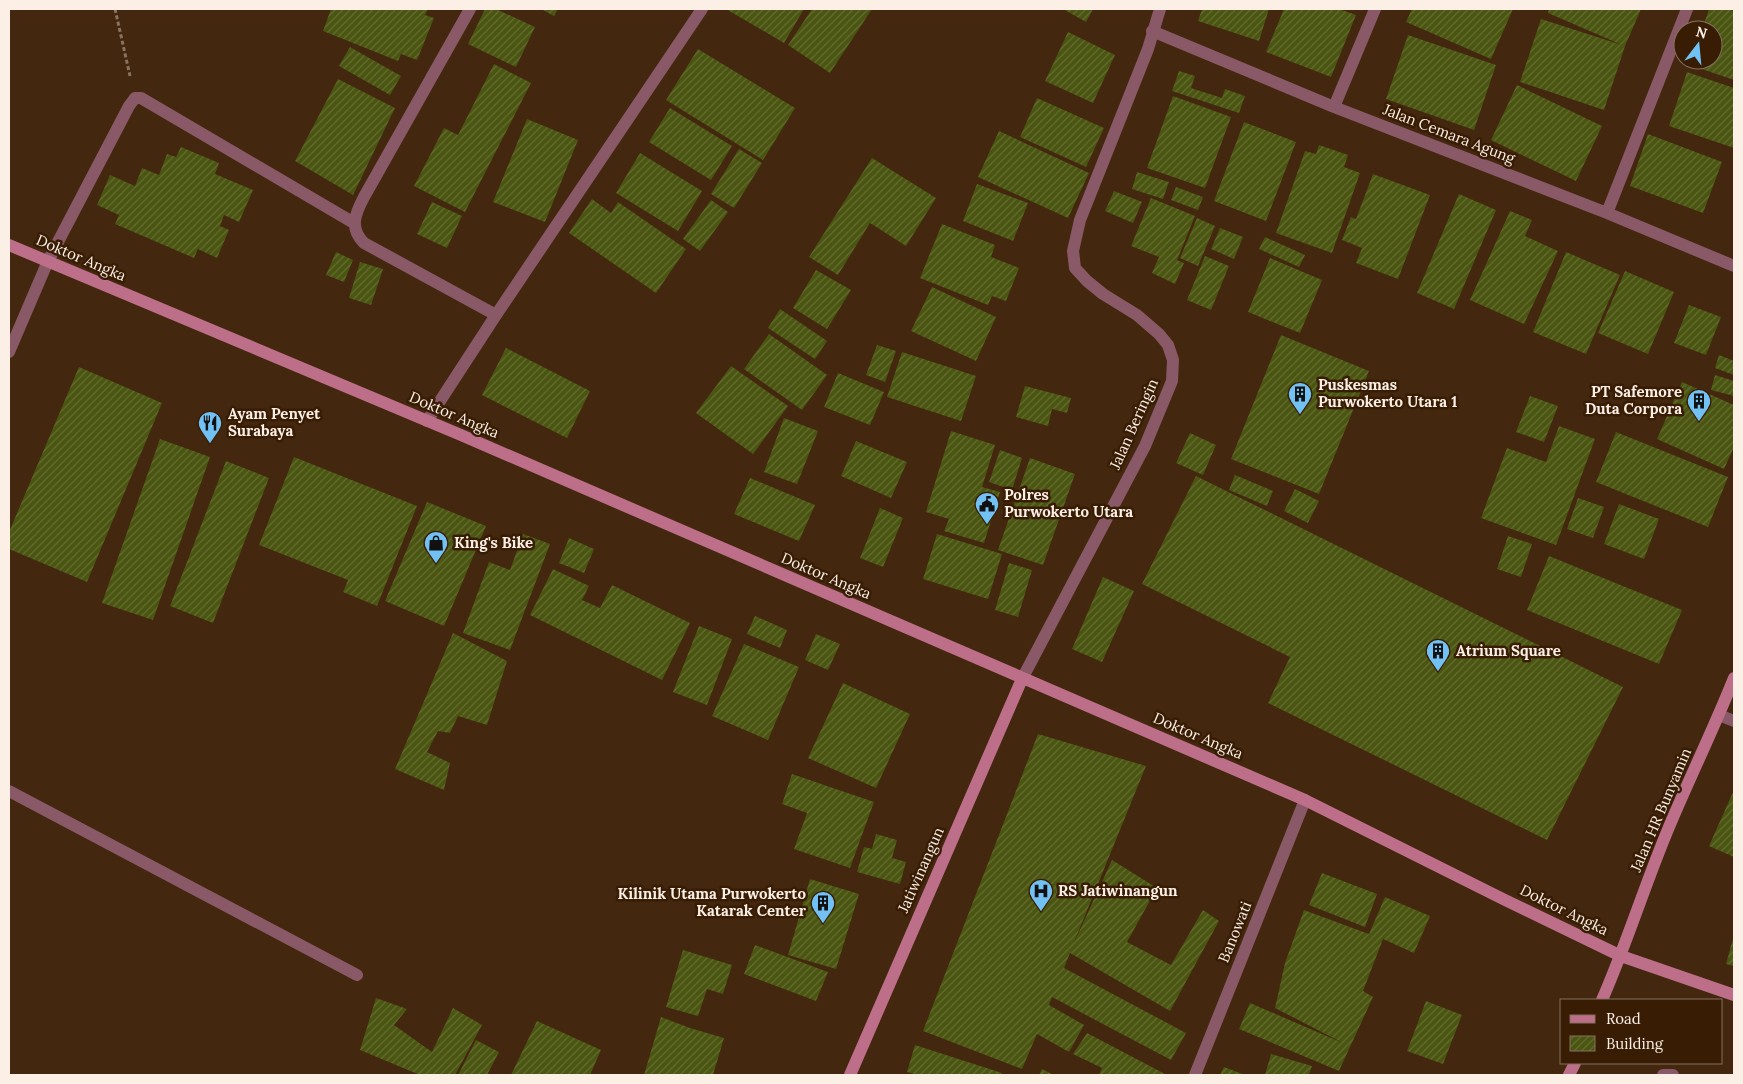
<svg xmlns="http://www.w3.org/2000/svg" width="1743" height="1084" viewBox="0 0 1743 1084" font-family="Lora,serif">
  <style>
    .building { fill: url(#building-hatch) }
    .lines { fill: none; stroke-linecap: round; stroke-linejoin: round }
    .path { stroke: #897360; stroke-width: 3; stroke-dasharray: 4 2.5; stroke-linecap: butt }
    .lane { stroke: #8a5968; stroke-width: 12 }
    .street { stroke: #8a5968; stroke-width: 12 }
    .secondary { stroke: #bd6f89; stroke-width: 12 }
    .labels { text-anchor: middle; stroke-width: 5; stroke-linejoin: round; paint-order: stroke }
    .street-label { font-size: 15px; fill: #fcefe6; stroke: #381d04 }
    .poi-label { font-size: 15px; font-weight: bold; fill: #fcefe6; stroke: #381d04; text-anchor: start }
  </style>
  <defs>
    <pattern id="building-hatch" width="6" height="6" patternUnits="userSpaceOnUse" patternTransform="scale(1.25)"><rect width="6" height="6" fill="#495510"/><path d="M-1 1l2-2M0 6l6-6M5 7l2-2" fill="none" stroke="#646e33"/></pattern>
  </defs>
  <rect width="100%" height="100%" fill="#43270e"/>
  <!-- building -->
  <path class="building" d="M331 9H428L425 15 434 18 417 60 401 54 398 61 323 31Z
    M485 9H496L535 27 516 67 468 44Z
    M541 9H558L554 16Z
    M726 9H804L784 43Z
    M812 9H872L830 73 788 45Z
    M1063 9H1093L1086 22Z
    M1202 9H1269L1259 41 1198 21Z
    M1284 9H1339L1356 15 1331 77 1266 52Z
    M1412 9H1513L1491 59 1406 22Z
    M1549 9H1641L1625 46 1604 110 1520 82 1541 19 1622 45 1548 13Z
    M1709 9H1727L1734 11V80L1690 65 1692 60H1713V30H1702Z
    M1068 32 1115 55 1093 103 1045 81Z
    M1408 35 1496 65 1474 130 1386 99Z
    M350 47 401 76 390 95 339 66Z
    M698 49 795 108 763 160 666 100Z
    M494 64 531 83 465 212 414 186 444 128 458 135Z
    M1179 71 1195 76 1191 88 1222 98 1225 89 1245 96 1239 113 1172 91Z
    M1687 72 1734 88V148L1669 126Z
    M338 79 395 108 353 195 295 161Z
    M1517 85 1602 126 1576 181 1491 140Z
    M1173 96 1231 117 1205 188 1147 168Z
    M1037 98 1104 128 1086 167 1020 137Z
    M670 108 732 146 711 180 649 142Z
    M527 119 578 140 545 222 493 202Z
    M1244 122 1296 142 1266 221 1214 201Z
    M999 131 1089 173 1068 218 978 177Z
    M1648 134 1722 162 1703 213 1630 186Z
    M1319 145 1348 155 1344 167 1360 173 1332 253 1276 233 1305 151 1316 154Z
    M181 147 219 163 215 174 253 190 239 222 224 215 220 226 229 230 217 258 198 249 194 258 115 224 119 215 97 205 110 175 135 186 142 168 159 175 167 154 176 157Z
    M739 149 762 163 734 208 711 194Z
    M640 153 702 191 678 231 616 193Z
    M872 158 936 198 906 246 870 223 838 275 809 257Z
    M1137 172 1169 182 1163 199 1132 189Z
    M1373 174 1430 195 1398 279 1356 263 1362 248 1342 240 1351 217 1356 219Z
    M977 184 1028 203 1013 241 963 221Z
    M1176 187 1203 197 1198 210 1171 200Z
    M1114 191 1142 202 1133 223 1105 211Z
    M1459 194 1496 210 1454 309 1417 293Z
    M1151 198 1195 216 1177 260 1184 263 1175 284 1152 273 1159 257 1131 246Z
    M592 199 611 213 618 202 686 249 656 293 569 233Z
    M711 200 728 212 700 251 683 239Z
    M432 202 462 216 447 248 417 234Z
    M1510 211 1532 220 1525 236 1558 251 1524 324 1470 300Z
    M1197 218 1215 226 1198 266 1180 258Z
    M942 224 995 245 991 257 1019 268 1006 301 992 296 988 305 920 278Z
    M1220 228 1243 237 1234 259 1211 249Z
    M1265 237 1305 255 1299 267 1259 249Z
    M336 252 353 260 344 282 326 275Z
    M1566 252 1620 275 1586 354 1533 332Z
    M1205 256 1229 266 1211 310 1187 300Z
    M1270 258 1322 280 1300 333 1248 312Z
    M360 262 383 269 371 305 349 298Z
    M816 270 851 290 827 329 793 308Z
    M1625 271 1674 292 1648 354 1598 333Z
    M932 287 996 317 976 361 911 331Z
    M1689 305 1721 317 1706 355 1674 343Z
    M780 309 827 341 815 359 768 328Z
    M769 334 827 375 802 410 744 369Z
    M1281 335 1369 371 1319 494 1231 459Z
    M877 345 896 351 885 382 866 375Z
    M506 348 590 391 567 438 482 395Z
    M902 352 976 376 961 421 887 397Z
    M1719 355 1734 361V375L1715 368Z
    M731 366 788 406 753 454 696 413Z
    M79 367 162 403 87 582 9 549V532Z
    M838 373 884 392 870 425 824 407Z
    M1715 375 1734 381V396L1711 390Z
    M1682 382 1734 405V447L1724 469 1657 439Z
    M1025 386 1071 398 1067 413 1052 409 1048 426 1016 417Z
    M1530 396 1558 406 1544 442 1516 432Z
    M784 418 818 431 797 484 764 472Z
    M1559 426 1595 439 1556 545 1481 518 1507 448 1546 462Z
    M951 431 995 445 982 487 1000 492 984 543 944 531 949 519 926 512Z
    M1616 432 1728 477 1708 527 1596 482Z
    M1190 433 1216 445 1203 475 1176 463Z
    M160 439 210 457 153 620 102 603Z
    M856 441 907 462 891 498 841 476Z
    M1000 450 1022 458 1012 490 989 482Z
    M294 457 417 506 377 606 343 592 348 580 259 545Z
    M1030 458 1075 474 1043 565 998 550Z
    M226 461 269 478 213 623 170 606Z
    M1235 475 1273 491 1267 506 1229 490Z
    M1196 476 1623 687 1547 840 1268 703 1290 657 1142 584Z
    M750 478 815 505 799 541 734 514Z
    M1295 489 1319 501 1308 523 1284 511Z
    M1578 498 1604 507 1593 538 1567 529Z
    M427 502 486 526 444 626 385 601Z
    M1619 504 1659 519 1644 559 1604 544Z
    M880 508 903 518 883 567 860 558Z
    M523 534 550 544 510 650 463 633 489 562 510 570Z
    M937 534 1002 554 988 599 923 579Z
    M1508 536 1532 544 1521 577 1497 569Z
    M569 538 594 549 584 573 559 563Z
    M1549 556 1682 610 1659 664 1527 610Z
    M1009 563 1032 570 1018 617 995 610Z
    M553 569 589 586 582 600 600 608 612 585 690 623 662 680 530 615Z
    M1103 577 1134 591 1102 662 1072 649Z
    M755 616 787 630 780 648 747 634Z
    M699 626 732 639 707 705 673 692Z
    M453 633 507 661 487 725 458 716 450 733 438 731 427 752 450 763 444 790 395 769Z
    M816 634 840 644 828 670 805 660Z
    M744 644 799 667 768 740 712 716Z
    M843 683 910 714 876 788 808 758Z
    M1038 734 1146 766 1073 945 1112 860 1157 888 1127 942 1171 965 1203 910 1219 921 1170 1011 1070 953 1064 968 1186 1033 1171 1060 1052 997 1049 1005 1084 1025 1069 1052 1037 1034 1022 1069 923 1031Z
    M792 774 874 802 850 868 794 849 807 813 782 804Z
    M1734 790V857L1709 846Z
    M876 834 897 840 892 858 906 862 900 884 857 872 864 847 872 849Z
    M1322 873 1377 894 1365 927 1309 905Z
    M810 879 859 894 836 969 788 955Z
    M1385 897 1430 916 1414 953 1383 939 1363 991 1373 997 1339 1071 1239 1029 1250 1003 1343 1043 1275 1008 1285 963 1304 910 1369 934Z
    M1734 935V966L1726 964Z
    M755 945 828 972 816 1001 744 974Z
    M683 950 732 965 723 994 707 989 698 1016 666 1007Z
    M376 998 407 1009 394 1025 432 1052 453 1008 482 1025 455 1075H420L360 1050Z
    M1426 1001 1462 1015 1443 1064 1407 1051Z
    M661 1017 690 1028 724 1038 713 1075H644Z
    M537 1021 601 1050 590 1075H511Z
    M1087 1033 1167 1075H1099L1102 1068 1073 1054Z
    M476 1040 499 1052 487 1075H458Z
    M915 1045 1002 1073 1001 1075H918L907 1072Z
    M1271 1054 1312 1066 1309 1075H1265Z
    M1224 1067 1245 1075H1220Z
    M1042 1069 1054 1075H1039Z"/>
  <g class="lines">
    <!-- path -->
    <path class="path" d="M115 9 130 76"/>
    <!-- lane -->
    <path class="lane" d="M1719 715 1734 721
      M1663 1075H1673"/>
    <!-- street -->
    <path class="street" d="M470 9 364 197C355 214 349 228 364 243L496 315
      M1152 31 1334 107 1607 213 1734 266
      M1334 107 1375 9
      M1607 213 1687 9
      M9 352 48 261 129 106 135 98H141L354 223
      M427 421 496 315 702 9
      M1022 679 1145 446 1172 381 1173 360 1168 345 1159 334 1137 315 1103 294 1087 281 1075 268 1073 251 1080 220 1148 49 1160 9
      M9 791 357 975
      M1195 1075 1305 800"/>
    <!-- secondary -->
    <path class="secondary" d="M9 245 461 435 1305 800 1503 899 1621 956 1734 995
      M1602 1000C1627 943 1645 884 1669 827 1690 777 1714 728 1734 678
      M850 1075 1022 679
      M1569 1075 1575 1063"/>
  </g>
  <!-- icons -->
  <defs>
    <g id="building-pin" transform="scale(1.25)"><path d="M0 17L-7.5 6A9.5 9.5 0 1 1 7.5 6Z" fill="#72c1f5" stroke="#381d04"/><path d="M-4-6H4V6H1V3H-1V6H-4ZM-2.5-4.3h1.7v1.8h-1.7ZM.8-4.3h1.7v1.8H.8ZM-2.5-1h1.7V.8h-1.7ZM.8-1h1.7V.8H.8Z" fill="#111"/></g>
    <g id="restaurant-pin" transform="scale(1.25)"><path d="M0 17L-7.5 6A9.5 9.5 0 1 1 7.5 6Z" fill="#72c1f5" stroke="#381d04"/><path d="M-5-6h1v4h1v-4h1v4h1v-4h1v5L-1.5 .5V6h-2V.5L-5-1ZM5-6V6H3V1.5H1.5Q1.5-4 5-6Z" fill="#111"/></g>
    <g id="civic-pin" transform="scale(1.25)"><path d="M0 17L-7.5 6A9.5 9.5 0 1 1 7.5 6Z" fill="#72c1f5" stroke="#381d04"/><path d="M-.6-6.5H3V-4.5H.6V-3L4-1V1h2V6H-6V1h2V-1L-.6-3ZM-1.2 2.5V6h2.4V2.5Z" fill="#111"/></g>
    <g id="shop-pin" transform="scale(1.25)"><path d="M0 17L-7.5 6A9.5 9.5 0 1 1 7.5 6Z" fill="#72c1f5" stroke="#381d04"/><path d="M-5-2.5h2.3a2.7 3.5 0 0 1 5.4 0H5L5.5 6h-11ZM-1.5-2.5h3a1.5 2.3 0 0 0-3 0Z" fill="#111"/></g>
    <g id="hospital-pin" transform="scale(1.25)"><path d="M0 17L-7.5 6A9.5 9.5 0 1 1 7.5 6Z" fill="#72c1f5" stroke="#381d04"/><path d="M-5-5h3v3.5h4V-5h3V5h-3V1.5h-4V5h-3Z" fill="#111"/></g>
  </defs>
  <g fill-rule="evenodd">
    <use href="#building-pin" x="1300" y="394"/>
    <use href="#building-pin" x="1699" y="401"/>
    <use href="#restaurant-pin" x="210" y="423"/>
    <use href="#civic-pin" x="987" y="504"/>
    <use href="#shop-pin" x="436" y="543"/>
    <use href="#building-pin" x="1438" y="651"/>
    <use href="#hospital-pin" x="1041" y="891"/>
    <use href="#building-pin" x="823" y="903"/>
  </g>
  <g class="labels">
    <!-- street labels -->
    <g class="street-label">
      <text transform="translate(1449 134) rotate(21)" y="5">Jalan Cemara Agung</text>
      <text transform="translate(81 258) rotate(23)" y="5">Doktor Angka</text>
      <text transform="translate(454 415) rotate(23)" y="5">Doktor Angka</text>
      <text transform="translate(1134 424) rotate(-66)" y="5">Jalan Beringin</text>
      <text transform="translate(826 576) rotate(23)" y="5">Doktor Angka</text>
      <text transform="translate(1198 736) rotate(23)" y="5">Doktor Angka</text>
      <text transform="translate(1661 810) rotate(-67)" y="5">Jalan HR Bunyamin</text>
      <text transform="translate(921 870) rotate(-66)" y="5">Jatiwinangun</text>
      <text transform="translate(1564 910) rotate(26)" y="5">Doktor Angka</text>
      <text transform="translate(1235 932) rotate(-68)" y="5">Banowati</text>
    </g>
    <!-- poi labels -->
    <g class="poi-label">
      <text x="1318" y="390">Puskesmas<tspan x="1318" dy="17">Purwokerto Utara 1</tspan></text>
      <text x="1682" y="397" text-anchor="end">PT Safemore<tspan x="1682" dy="17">Duta Corpora</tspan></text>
      <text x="228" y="419">Ayam Penyet<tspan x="228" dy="17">Surabaya</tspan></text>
      <text x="1004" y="500">Polres<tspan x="1004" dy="17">Purwokerto Utara</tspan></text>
      <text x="454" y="548">King's Bike</text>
      <text x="1456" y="656">Atrium Square</text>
      <text x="1058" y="896">RS Jatiwinangun</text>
      <text x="806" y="899" text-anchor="end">Kilinik Utama Purwokerto<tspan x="806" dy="17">Katarak Center</tspan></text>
    </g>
  </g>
  <!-- border -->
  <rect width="1743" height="1084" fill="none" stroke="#fcefe6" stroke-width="20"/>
  <!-- legend -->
  <rect x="1560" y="999" width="162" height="65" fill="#381d04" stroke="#86715e"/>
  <rect x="1570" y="1015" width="25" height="8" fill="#bd6f89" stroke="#86715e"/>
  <text x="1606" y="1024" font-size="15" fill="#fcefe6">Road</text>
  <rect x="1570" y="1036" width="25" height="15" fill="url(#building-hatch)" stroke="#86715e"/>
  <text x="1606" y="1049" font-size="15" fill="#fcefe6">Building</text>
  <!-- north arrow -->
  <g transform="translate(1698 45) rotate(16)"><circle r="24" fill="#381d04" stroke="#86715e"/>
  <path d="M0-4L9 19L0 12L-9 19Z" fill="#72c1f5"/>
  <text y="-8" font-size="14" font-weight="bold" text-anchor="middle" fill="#fcefe6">N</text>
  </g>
</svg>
